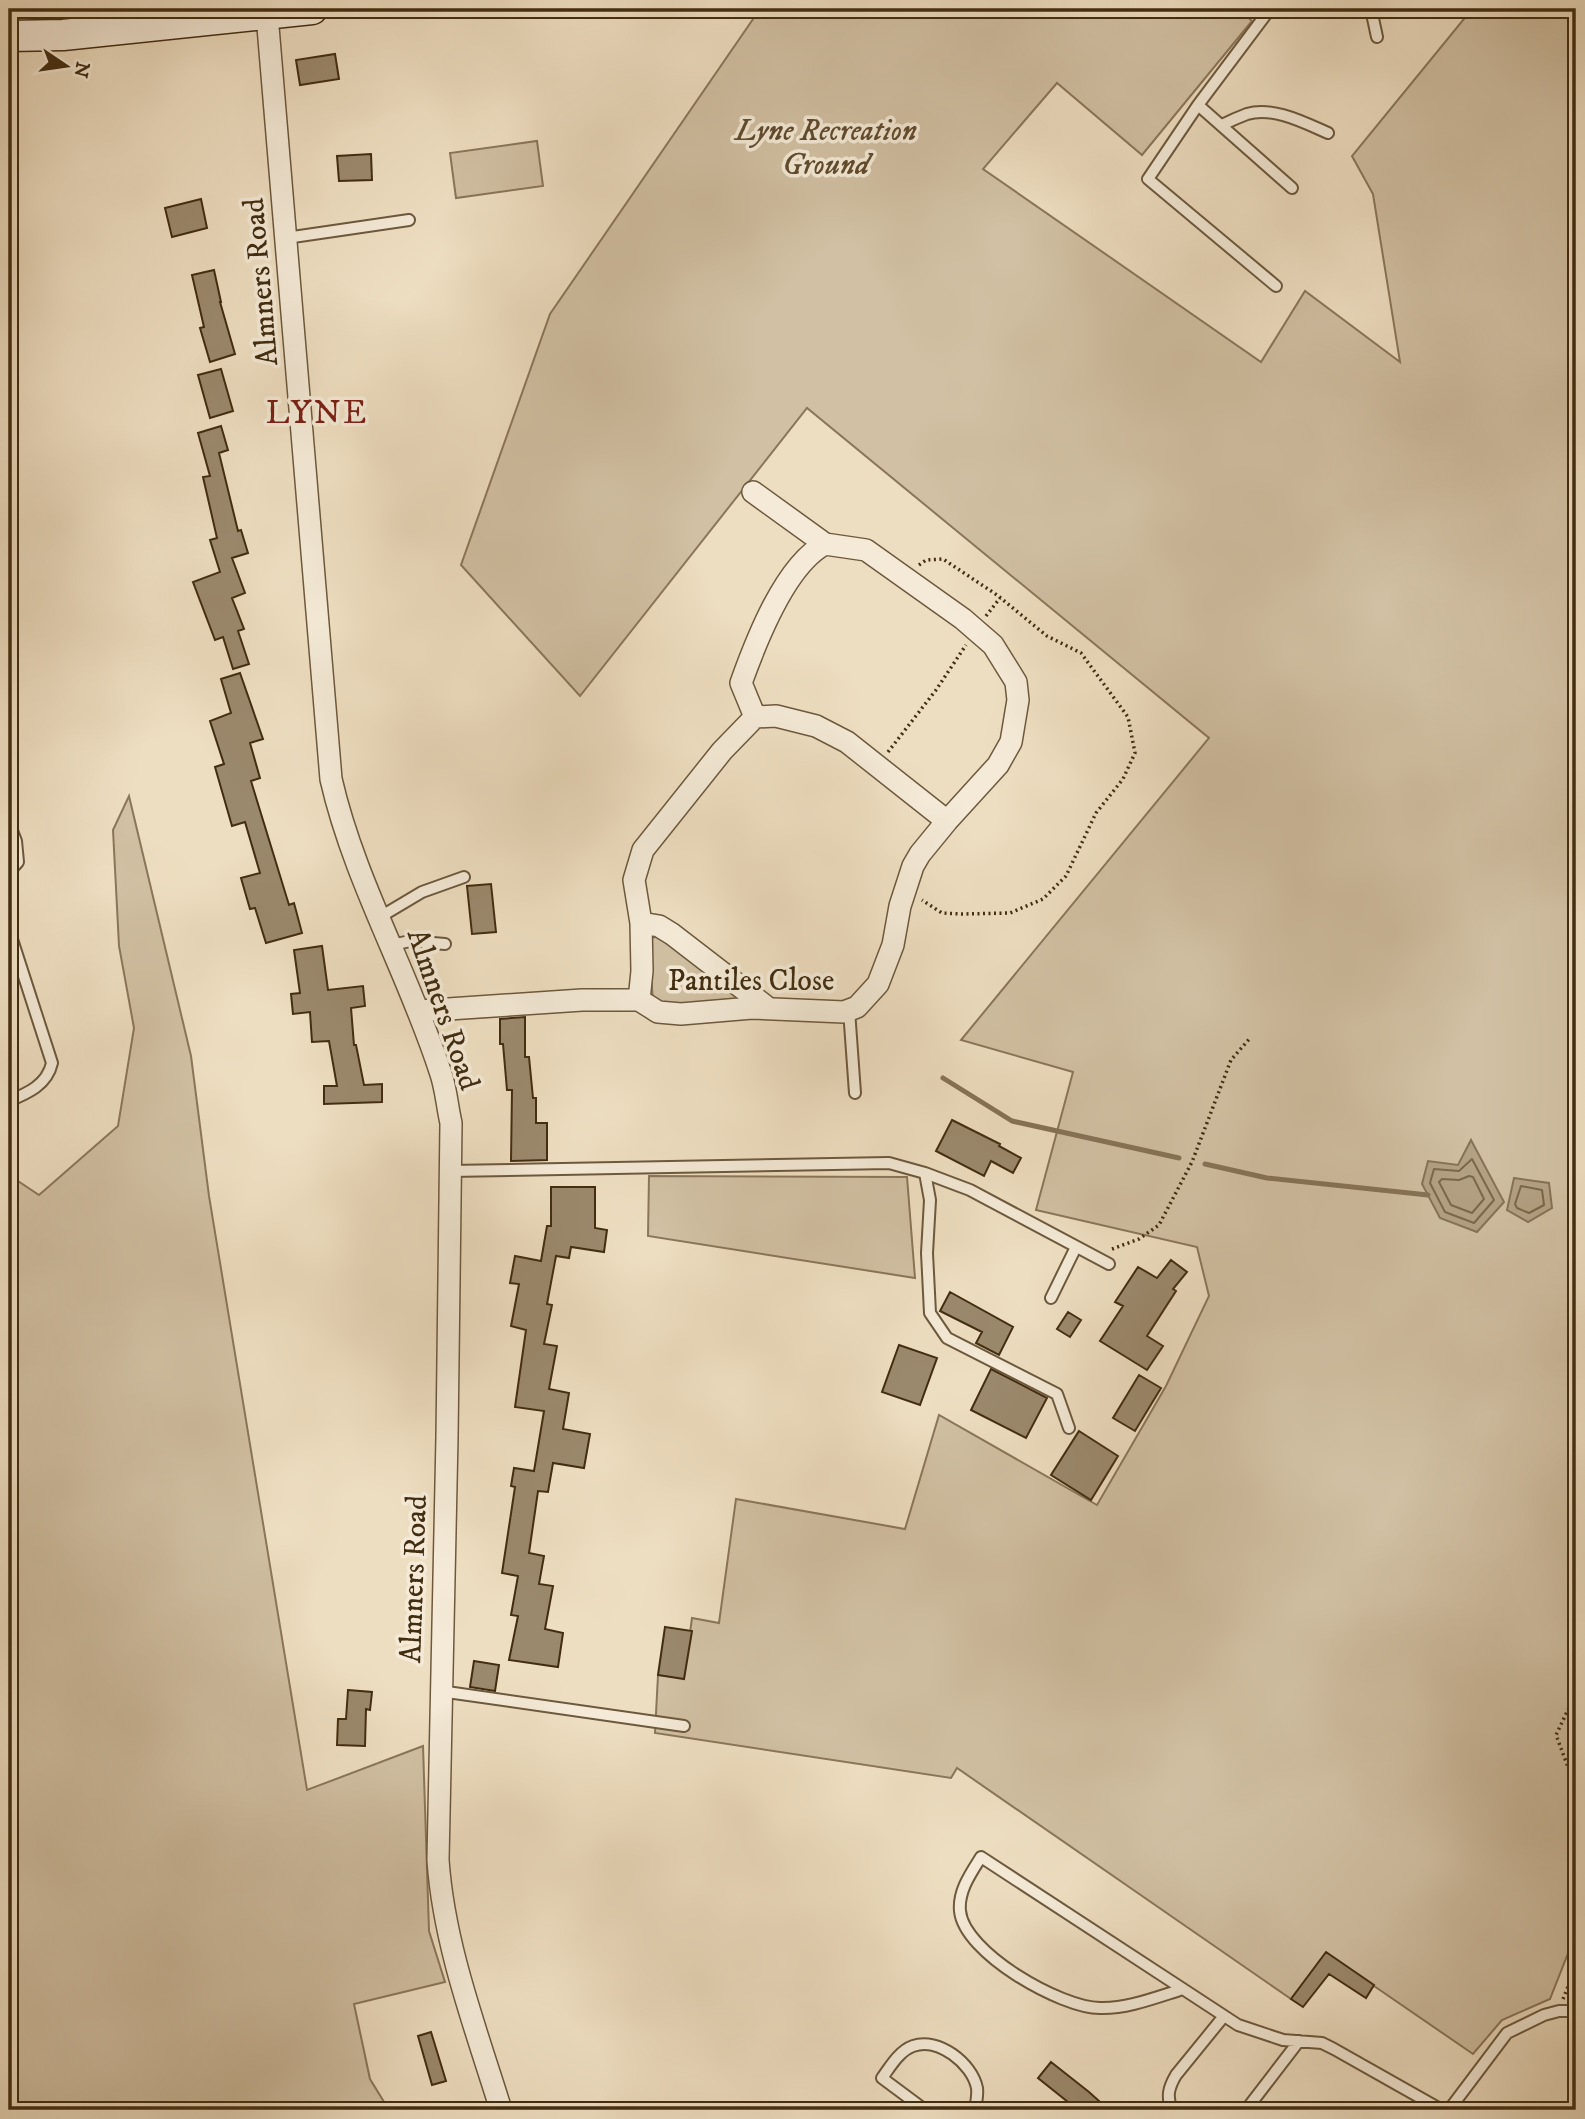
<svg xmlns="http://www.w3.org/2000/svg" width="1585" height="2119" viewBox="0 0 1585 2119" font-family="'IM FELL DW Pica',serif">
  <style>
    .green { fill: #d1c0a3; stroke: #8a765a; stroke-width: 2 }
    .water { fill: #b4a285; stroke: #867357; stroke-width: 2 }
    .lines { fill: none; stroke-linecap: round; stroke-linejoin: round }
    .shore { stroke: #7b684b; stroke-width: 2 }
    .stream { stroke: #867357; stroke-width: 5 }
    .building { fill: #9b896d; stroke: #422d11; stroke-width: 2 }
    .lane-casing { stroke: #6d593d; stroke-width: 14 }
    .street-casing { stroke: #6d593d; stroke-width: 24 }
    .secondary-casing { stroke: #422d11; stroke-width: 33 }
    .path { stroke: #422d11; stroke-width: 3.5; stroke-dasharray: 2 3.5; stroke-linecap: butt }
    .lane { stroke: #f4ead7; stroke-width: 10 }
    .street { stroke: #f4ead7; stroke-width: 21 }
    .secondary { stroke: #f4ead7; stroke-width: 30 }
    .labels { text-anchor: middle; stroke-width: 7; stroke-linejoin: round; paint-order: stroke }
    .park-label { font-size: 30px; font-style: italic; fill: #5f4a2e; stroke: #f4ead7 }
    .street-label { font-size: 30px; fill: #422d11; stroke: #f4ead7 }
    .quarter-label { font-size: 33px; letter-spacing: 2px; fill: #7a1f14; stroke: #f4ead7 }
  </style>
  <rect width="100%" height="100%" fill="#eedec1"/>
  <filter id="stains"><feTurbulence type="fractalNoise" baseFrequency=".00286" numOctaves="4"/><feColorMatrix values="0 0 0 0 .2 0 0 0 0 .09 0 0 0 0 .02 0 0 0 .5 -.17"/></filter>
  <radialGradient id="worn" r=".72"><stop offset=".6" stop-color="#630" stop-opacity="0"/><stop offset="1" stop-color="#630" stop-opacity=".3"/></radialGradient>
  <!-- green -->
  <path class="green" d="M760 9H1239L1252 21 1142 155 1057 83 983 169 1261 362 1305 291 1400 362 1373 194 1352 156 1472 9H1576V1933L1550 1999 1502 2020 1473 2054 1326 1953 1291 1999 957 1768 951 1778 655 1733 658 1675 684 1678 692 1618 719 1623 736 1499 905 1529 939 1415 1097 1505 1166 1386 1209 1296 1197 1247 1036 1210 1073 1072 961 1040 1209 738 807 408 580 696 461 565 550 314Z
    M537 141 543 186 456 198 450 153Z
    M129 796 191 1056 209 1196 307 1790 423 1746 429 1931 445 1982 354 2004 370 2079 389 2110H9V1172L15 1179 39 1195 118 1126 134 1028 119 946 113 830Z
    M658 936 748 1000 669 1008 653 1001 649 948 652 938Z
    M649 1176 907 1177 915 1278 648 1236Z"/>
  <!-- water -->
  <path class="water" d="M1471 1140 1504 1202 1477 1232 1440 1218 1422 1184 1428 1161 1458 1165Z
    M1514 1178 1549 1183 1552 1208 1528 1222 1507 1210Z"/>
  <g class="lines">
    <!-- shore -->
    <path class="shore" d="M1472 1159 1494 1200 1474 1223 1445 1212 1430 1183 1434 1169 1459 1171Z
      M1469 1176 1473 1177 1484 1199 1472 1213 1451 1205 1439 1182 1442 1179 1459 1180Z
      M1521 1186 1542 1190 1544 1205 1529 1213 1517 1208 1515 1204Z"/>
    <!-- stream -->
    <path class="stream" d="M943 1078 1012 1121 1179 1158
      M1205 1164 1267 1178 1428 1195"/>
  </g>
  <!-- building -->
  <path class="building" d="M335 54 339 79 300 85 296 60Z
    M371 154 372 180 339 181 337 156Z
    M201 199 207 228 172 237 165 208Z
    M214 270 221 302H220L235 354 210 362 200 328 204 327 192 275Z
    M221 369 233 411 210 418 198 375Z
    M221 426 228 450 219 453 238 531 241 530 248 553 232 558 245 593 232 598 244 629 238 631 249 664 233 669 223 637 215 640 193 582 220 572 210 540 217 538 203 477 210 476 198 433Z
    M240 673 263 739 250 743 260 778 251 781 289 905 294 903 302 933 266 943 255 908 250 909 241 878 260 873 245 822 232 826 215 767 224 764 210 721 231 713 221 679Z
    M491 884 496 932 472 934 467 886Z
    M322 946 328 990 363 986 365 1006 351 1008 354 1045H356L364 1085 382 1084V1102L324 1104V1086H337L329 1041 312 1042 310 1012 293 1014 291 994 300 993 294 950Z
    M525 1017V1057H529L533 1098H536V1123H547V1160L511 1161 512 1090H507L503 1044H500V1019Z
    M952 1120 1000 1144 999 1146 1021 1158 1013 1173 991 1161 984 1176 936 1151Z
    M551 1187H595V1228L607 1230 604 1252 571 1247 569 1258 556 1256 547 1304 552 1305 544 1344 557 1346 549 1389 569 1393 563 1429 590 1434 584 1468 553 1463 548 1492 538 1491 529 1553 544 1556 539 1584 553 1586 545 1629 563 1633 558 1667 509 1660 518 1616 511 1615 518 1576 502 1573 515 1487 511 1486 514 1468 534 1471 544 1411 515 1407 526 1330 511 1326 519 1284 510 1283 515 1256 541 1261 547 1226H551Z
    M1171 1260 1187 1272 1173 1289 1176 1291 1147 1336 1163 1346 1147 1370 1100 1341 1123 1306 1115 1302 1138 1267 1157 1278Z
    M950 1292 1013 1327 999 1355 976 1343 982 1332 940 1311Z
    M1068 1312 1081 1320 1070 1337 1057 1329Z
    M899 1345 937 1358 920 1405 882 1392Z
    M991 1369 1047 1398 1026 1438 971 1410Z
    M1139 1375 1161 1388 1135 1431 1113 1418Z
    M1079 1431 1118 1456 1091 1500 1051 1475Z
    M665 1627 692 1631 684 1679 658 1675Z
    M474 1661 499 1665 495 1691 470 1687Z
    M348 1690 372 1692 370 1710 366 1709 365 1746 337 1745 338 1719H346Z
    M1326 1952 1374 1985 1366 1998 1329 1974 1303 2007 1291 1999Z
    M431 2032 446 2081 432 2085 418 2036Z
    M1051 2062 1089 2092 1109 2110H1078L1038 2078Z"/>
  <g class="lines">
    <!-- lane casing -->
    <g class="lane-casing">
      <path id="lane" d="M1270 9 1198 105 1148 179 1276 286
        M1371 9 1377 37
        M1198 105 1292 188
        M1222 125C1230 121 1239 117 1247 114 1273 106 1305 123 1328 133
        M286 238 409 220
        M9 823 16 841 18 862 9 872
        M380 917 422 892 464 877
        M9 930 52 1063C47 1085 28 1093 9 1101
        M392 945 410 941 445 944
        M849 1010 855 1093
        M450 1171 889 1163 925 1173 970 1190 1109 1264
        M925 1173 930 1200 927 1253 930 1313 947 1338 1057 1394 1069 1428
        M1051 1298 1076 1247
        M440 1691 684 1726
        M1183 1989C1157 1997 1127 2009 1100 2008 1061 2008 964 1953 960 1911 958 1891 971 1873 981 1857L1183 1989 1238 2025 1283 2040 1322 2043 1334 2049 1442 2110
        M925 2110 882 2078C890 2067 899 2051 913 2046 938 2037 972 2063 977 2088 978 2095 976 2103 975 2110
        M1172 2110C1166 2096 1169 2087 1176 2075L1224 2016
        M1246 2110 1299 2041
        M1449 2110 1507 2033 1544 2015 1559 2011H1576"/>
    </g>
    <!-- street casing -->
    <g class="street-casing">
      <path id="street" d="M267 15 331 779C354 880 408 972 440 1071 446 1087 447 1106 451 1123L447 1437 438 1860C444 1946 476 2029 501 2110
        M753 492 825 544
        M641 923 659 926 672 934 768 1008
        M639 1000 642 971 641 923 634 880 643 850 722 751 755 717 776 716 816 726 847 742 947 821
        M419 1011 582 1000H639L658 1012 681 1014 752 1008 844 1012 857 1007 878 984 893 945 900 906 913 866 920 854 947 821 998 765 1011 742 1018 700 1016 682 993 645 963 619 866 550 825 544C785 565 756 641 741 683L755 717"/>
    </g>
    <!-- secondary casing -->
    <g class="secondary-casing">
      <path id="secondary" d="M9 36 63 35 312 9"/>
    </g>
    <!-- path -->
    <path class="path" d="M919 565 926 560 943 559 997 595 1047 636 1081 653 1128 717 1135 753 1123 779 1096 813 1066 876 1043 899 1010 913 962 914 942 913 922 900
      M986 616 1000 598
      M888 752 936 690 966 645
      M1112 1249 1139 1239 1159 1225 1192 1162 1231 1060 1251 1037
      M1576 1693 1556 1735 1571 1775 1576 1779
      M1563 1999 1576 1967"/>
    <!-- lane -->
    <use href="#lane" class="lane"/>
    <!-- street -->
    <use href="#street" class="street"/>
    <!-- secondary -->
    <use href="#secondary" class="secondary"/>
  </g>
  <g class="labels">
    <!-- park labels -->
    <g class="park-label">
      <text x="826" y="140">Lyne Recreation<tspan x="826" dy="34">Ground</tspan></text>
    </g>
    <!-- street labels -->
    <g class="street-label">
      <text transform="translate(260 282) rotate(-95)" y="10">Almners Road</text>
      <text x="751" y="990">Pantiles Close</text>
      <text transform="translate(444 1009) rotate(71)" y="10">Almners Road</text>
      <text transform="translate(413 1579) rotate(-88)" y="10">Almners Road</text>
    </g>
    <!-- quarter labels -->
    <g class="quarter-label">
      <text x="317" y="423">LYNE</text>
    </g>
  </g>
  <!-- margin -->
  <rect width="1585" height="2119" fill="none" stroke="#eedec1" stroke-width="35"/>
  <rect x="10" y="10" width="1564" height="2098" fill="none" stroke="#422d11" stroke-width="3.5"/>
  <rect x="18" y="18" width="1550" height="2084" fill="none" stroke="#422d11" stroke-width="2"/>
  <!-- north arrow -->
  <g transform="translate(66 66) rotate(103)" stroke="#f4ead7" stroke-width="5" paint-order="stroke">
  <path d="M0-5L12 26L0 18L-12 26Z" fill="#422d11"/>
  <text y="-10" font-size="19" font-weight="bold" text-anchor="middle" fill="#422d11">N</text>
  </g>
  <rect width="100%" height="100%" filter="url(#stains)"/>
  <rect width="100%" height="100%" fill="url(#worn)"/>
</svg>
